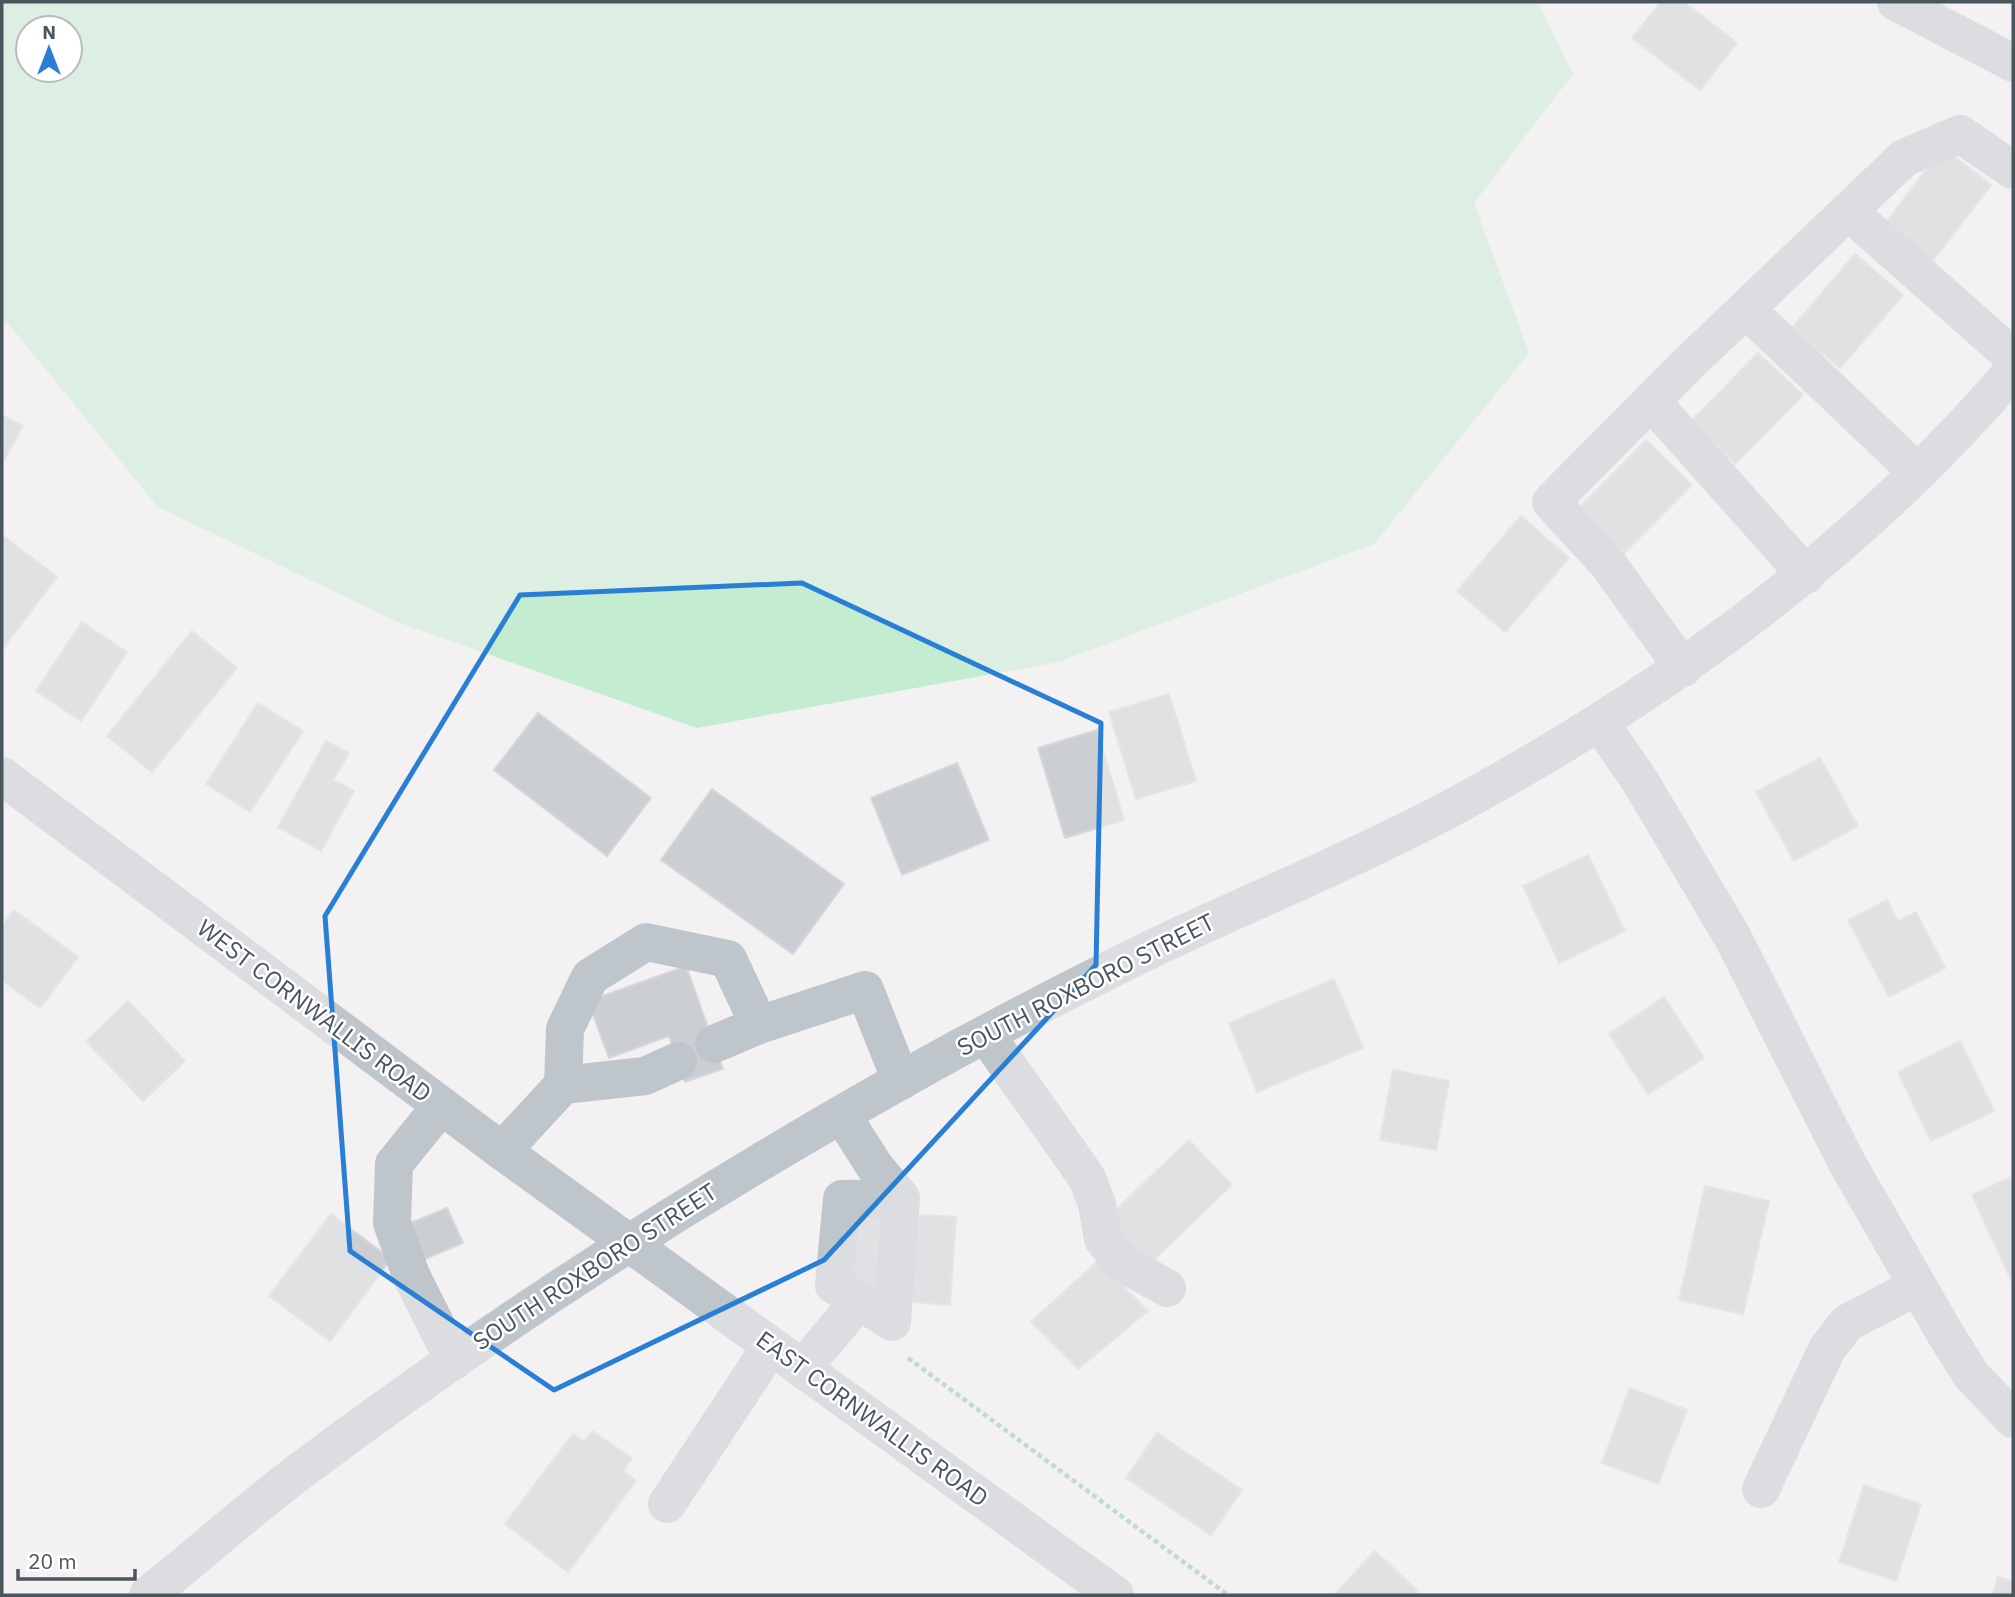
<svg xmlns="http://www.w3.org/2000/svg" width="2015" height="1597" viewBox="0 0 2015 1597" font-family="'IBM Plex Sans',sans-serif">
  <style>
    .green { fill: #c3ecd0; fill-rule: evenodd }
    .building { fill: #cbced3; stroke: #d5d7db; stroke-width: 2 }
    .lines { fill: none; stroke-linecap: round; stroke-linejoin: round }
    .path { stroke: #7ec79e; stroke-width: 4.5; stroke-dasharray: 5 3.5; stroke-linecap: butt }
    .minor { stroke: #bec6cc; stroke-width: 38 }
    .marked { fill: none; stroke: #297fd5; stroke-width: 5; stroke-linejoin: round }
    .labels { text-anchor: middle; stroke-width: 5; stroke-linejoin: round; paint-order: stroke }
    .street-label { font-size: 24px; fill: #4a555c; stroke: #fff }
  </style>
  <rect width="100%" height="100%" fill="#f3f1f1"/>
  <!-- green -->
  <path class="green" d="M2 2H1538L1573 74 1474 203 1529 353 1374 544 1058 662 697 728 400 623 158 507 8 323H2ZM28 28H70V70H28Z"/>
  <!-- building -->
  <path class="building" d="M1661 2H1684L1737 43 1700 90 1632 38Z
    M1943 148 1991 185 1932 262 1884 225Z
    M1855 254 1903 295 1840 368 1792 328Z
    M1758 353 1803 395 1735 464 1691 421Z
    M2 415 23 426 2 464Z
    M1646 440 1692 485 1624 553 1578 509Z
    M1521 516 1569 558 1505 632 1457 591Z
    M2 535 57 577 3 648 2 647Z
    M82 622 127 652 81 721 36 691Z
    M192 631 237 668 152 772 107 736Z
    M1169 694 1196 781 1136 799 1109 712Z
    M258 703 303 731 250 812 206 784Z
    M538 713 651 798 607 856 494 770Z
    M1097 730 1124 820 1065 838 1038 748Z
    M326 741 349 753 333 780 354 791 321 851 278 827Z
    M1820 758 1858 826 1794 861 1756 792Z
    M957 763 989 840 902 875 871 798Z
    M712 789 844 884 793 954 661 860Z
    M1588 855 1625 931 1559 963 1523 886Z
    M1887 900 1898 921 1916 912 1945 968 1889 997 1848 920Z
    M14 910 78 957 40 1008 2 980V927Z
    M686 966 723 1069 685 1082 669 1036 609 1058 588 1001Z
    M1334 979 1363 1048 1257 1092 1229 1023Z
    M1664 997 1704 1058 1648 1094 1609 1034Z
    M128 1001 185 1061 143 1101 86 1041Z
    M1960 1041 1994 1111 1931 1141 1898 1072Z
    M1393 1070 1449 1081 1436 1150 1380 1140Z
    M1189 1140 1232 1185 1147 1266 1103 1222Z
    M2013 1176V1284L1972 1195Z
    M1705 1186 1769 1201 1743 1314 1679 1300Z
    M447 1208 463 1243 425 1259 410 1223Z
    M331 1214 391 1259 330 1341 269 1296Z
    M906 1214 956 1217 950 1305 900 1301Z
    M853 1215 893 1217 890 1290 851 1288Z
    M1098 1261 1148 1311 1078 1369 1031 1322Z
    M1630 1388 1687 1410 1658 1484 1602 1463Z
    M592 1431 632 1458 623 1471 636 1481 568 1572 505 1524 573 1434 584 1442Z
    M1157 1433 1242 1490 1211 1535 1126 1478Z
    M1864 1485 1921 1504 1896 1581 1839 1562Z
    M1375 1551 1418 1591 1414 1595H1334Z
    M1998 1577 2013 1581V1595H1993Z"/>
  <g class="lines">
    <!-- path -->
    <path class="path" d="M908 1358 1228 1595"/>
    <!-- minor -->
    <path class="minor" d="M1896 2 2013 63
      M1848 211 2013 357
      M1746 309 1917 472
      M1651 401 1806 575
      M1683 668 1608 564 1551 502 1690 362 1904 158 1960 134 2013 170
      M1600 723 1640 781 1733 938 1846 1161 1946 1335 1972 1376 2013 1419
      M2 776 502 1151 1115 1595
      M986 1035 1087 1178 1097 1204 1103 1239 1122 1263 1167 1288
      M714 1044 759 1025
      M563 1085 645 1076 678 1061
      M441 1106 394 1164 392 1223 411 1275 454 1361
      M842 1115 875 1167 901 1198 892 1322 834 1285 842 1199 901 1198
      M502 1151 563 1085 565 1029 590 977 646 942 728 959 759 1025 865 990 901 1081
      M802 1369 859 1301
      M1761 1489 1827 1349 1847 1323 1918 1286
      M667 1504 771 1346
      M148 1595C204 1551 257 1502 315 1460 517 1309 729 1175 950 1053 1026 1012 1103 972 1181 935 1270 894 1360 856 1446 811 1659 697 1855 555 2013 371"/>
  </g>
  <!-- marked area -->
  <path d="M0 0H2015V1597H0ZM802 583 1101 723 1096 965 824 1260 554 1390 350 1251 325 916 520 595Z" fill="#f3f1f1" fill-opacity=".55" fill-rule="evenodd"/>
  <path class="marked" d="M802 583 1101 723 1096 965 824 1260 554 1390 350 1251 325 916 520 595Z"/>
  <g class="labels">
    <!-- street labels -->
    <g class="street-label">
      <text transform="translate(1086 985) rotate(-27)" y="8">SOUTH ROXBORO STREET</text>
      <text transform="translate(314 1011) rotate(37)" y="8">WEST CORNWALLIS ROAD</text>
      <text transform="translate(595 1267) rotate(-33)" y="8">SOUTH ROXBORO STREET</text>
      <text transform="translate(872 1419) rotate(36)" y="8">EAST CORNWALLIS ROAD</text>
    </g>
  </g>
  <!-- border -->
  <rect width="2015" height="1597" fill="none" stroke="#4a555c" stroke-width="7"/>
  <!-- north arrow -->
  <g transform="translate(49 49)"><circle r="33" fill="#ffffff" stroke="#b7bbbe" stroke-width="2"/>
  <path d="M0-5L12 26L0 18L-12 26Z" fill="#297fd5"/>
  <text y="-10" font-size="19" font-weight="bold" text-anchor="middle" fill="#4a555c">N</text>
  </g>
  <!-- scale -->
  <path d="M18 1569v10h117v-10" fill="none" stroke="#4a555c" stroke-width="3.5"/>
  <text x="28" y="1569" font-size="21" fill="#4a555c" stroke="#ffffff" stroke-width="5" paint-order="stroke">20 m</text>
</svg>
